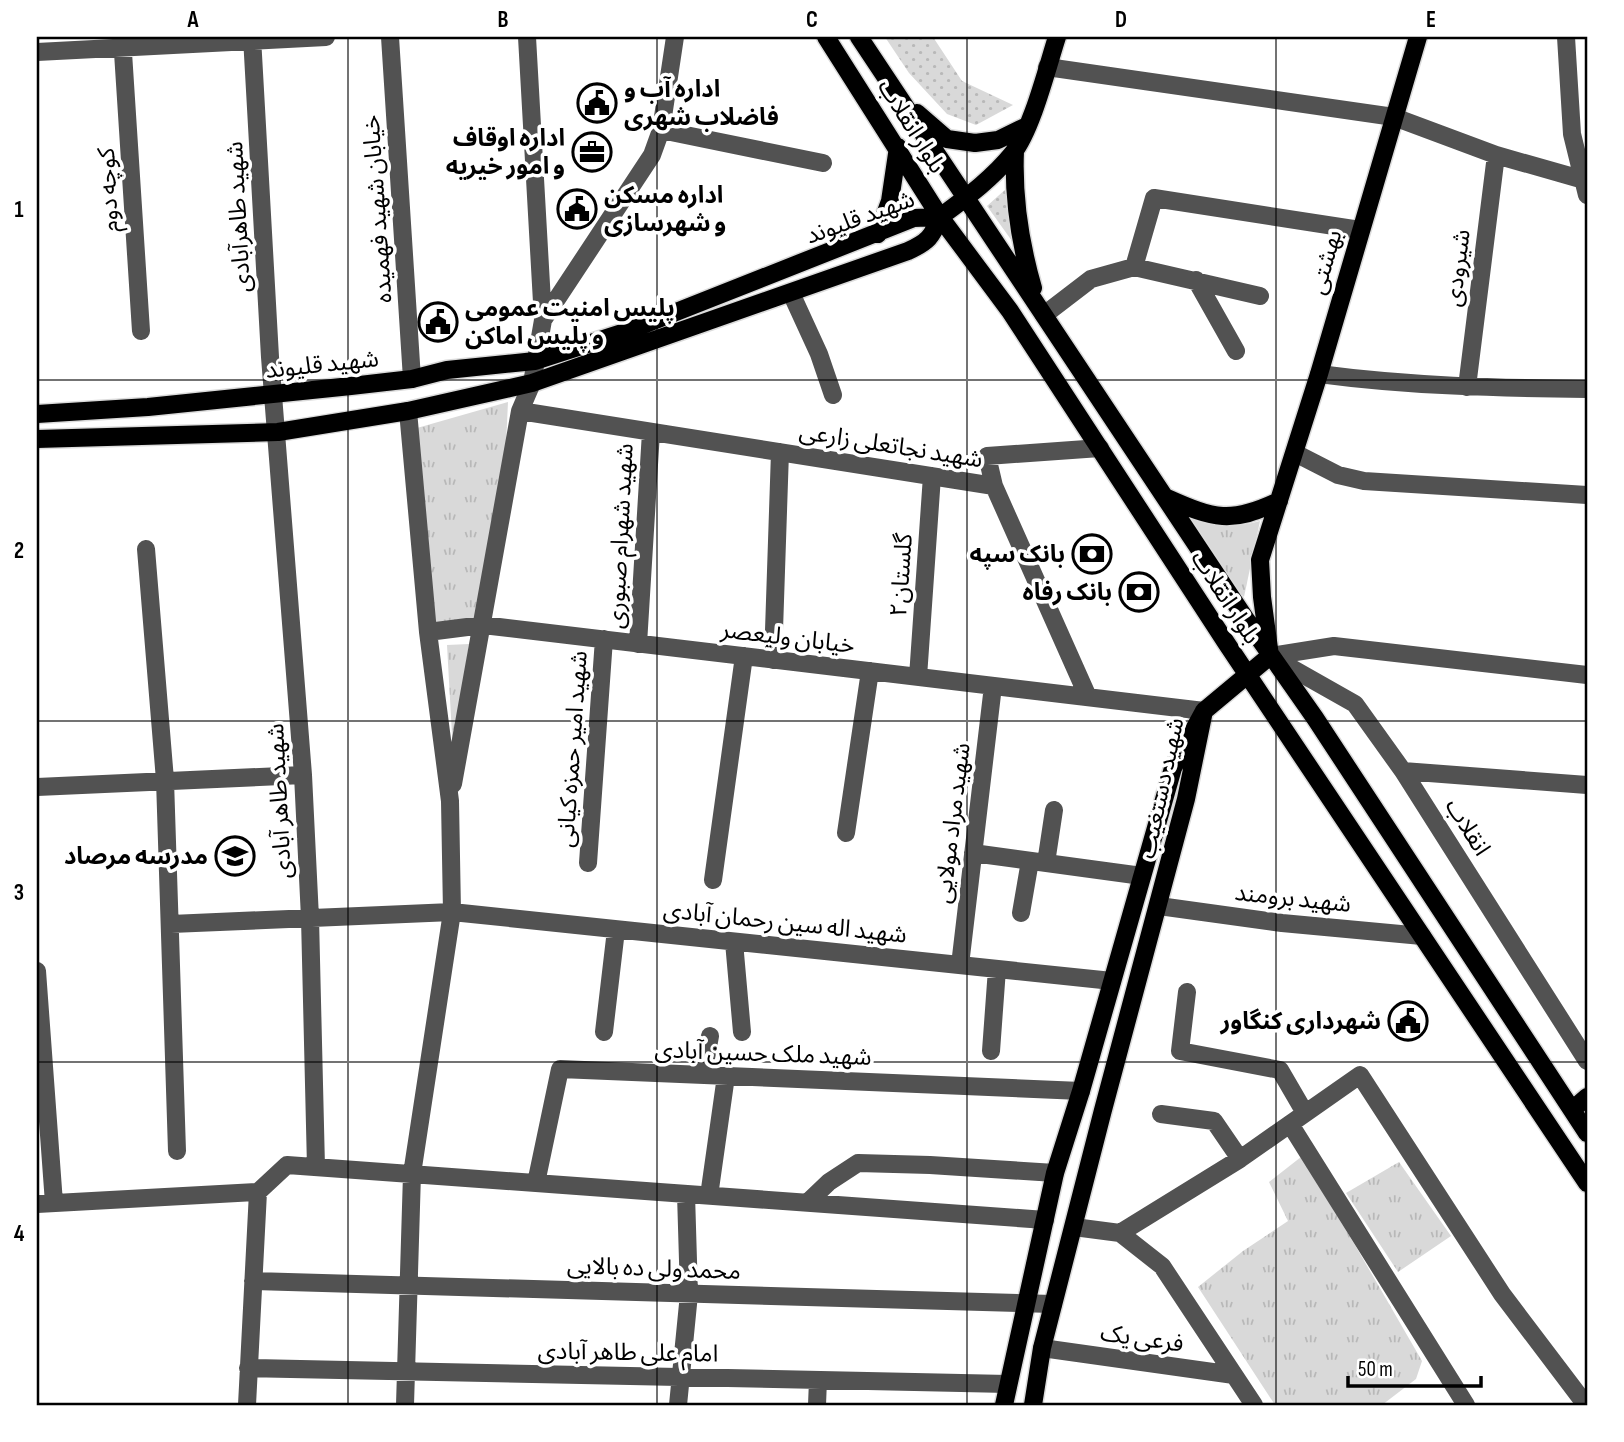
<svg xmlns="http://www.w3.org/2000/svg" width="1624" height="1442" viewBox="0 0 1624 1442" font-family="'Sofia Sans Condensed','Noto Sans Arabic',sans-serif">
  <style>
    .grass { fill: url(#grass-tufts) }
    .park { fill: url(#park-dots) }
    .lines { fill: none; stroke-linecap: round; stroke-linejoin: round }
    .major-casing { stroke: #dbdbdb; stroke-width: 21 }
    .minor { stroke: #525252; stroke-width: 18 }
    .major { stroke: #000; stroke-width: 18 }
    .grid { fill: none; stroke: #000; stroke-width: 2; stroke-opacity: 0.55 }
    .labels { text-anchor: middle; stroke-width: 7; stroke-linejoin: round; paint-order: stroke }
    .poi-label { font-size: 24px; font-weight: bold; fill: #000; stroke: #fff; text-anchor: end }
    .street-label { font-size: 24px; fill: #000; stroke: #fff }
    .neatline { fill: none; stroke: #000; stroke-width: 2.5 }
    .grid-label { font-size: 23px; text-anchor: middle; font-weight: bold; fill: #000 }
  </style>
  <defs>
    <pattern id="grass-tufts" width="24" height="20" patternUnits="userSpaceOnUse" patternTransform="scale(1.75)"><rect width="24" height="20" fill="#d9d9d9"/><path d="M3 7l-1-3M5 7V3M7 7l1-3M15 17l-1-3M17 17v-4M19 17l1-3" fill="none" stroke="#b8b8b8"/></pattern>
    <pattern id="park-dots" width="8" height="8" patternUnits="userSpaceOnUse" patternTransform="scale(1.75)"><rect width="8" height="8" fill="#d9d9d9"/><path d="M2 2h.1M6 6h.1" fill="none" stroke="#b8b8b8" stroke-width="1.8" stroke-linecap="round"/></pattern>
  </defs>
  <rect width="100%" height="100%" fill="#fff"/>
  <!-- grass -->
  <path class="grass" d="M508 402 506 444 476 618 432 624 417 428Z
    M1189 518C1215 526 1234 528 1260 521L1244 597C1222 575 1207 544 1189 518Z
    M469 644 453 753 447 645Z
    M1301 1157 1355 1245 1422 1361 1416 1379 1382 1405H1275L1198 1287 1243 1251 1288 1221 1269 1182Z
    M1399 1162 1451 1236 1398 1272 1346 1193Z"/>
  <!-- park -->
  <path class="park" d="M885 37H933L962 81 1013 105 976 125 947 114 909 73Z
    M1008 187 1012 241 987 206Z"/>
  <g class="lines">
    <!-- major casing -->
    <g class="major-casing">
      <path id="major" d="M826 37 940 217 1010 311 1227 644 1587 1183
        M859 37 1247 621 1315 718 1587 1133
        M917 113 947 139 975 143 998 140 1027 126
        M1015 151C1013 198 1020 243 1033 288
        M940 217C967 197 992 179 1013 153 1032 129 1047 68 1057 37
        M878 234 890 201 898 147
        M37 414 148 407 351 386 412 379 447 370 535 361 628 331 914 218 940 217
        M37 439 278 432 408 411 532 383 908 251C928 242 932 237 940 217
        M1167 498C1214 519 1231 524 1279 501
        M1204 711 1270 656 1262 597 1260 560 1319 374 1418 37
        M1572 1110 1587 1097
        M1004 1405 1055 1173 1081 1091 1173 768 1204 711 1186 799 1103 1110 1042 1348 1033 1405"/>
    </g>
    <!-- minor -->
    <path class="minor" d="M122 37 141 331
      M252 37 270 357 303 775 310 918 316 1167
      M390 37 412 379
      M527 37 543 320
      M1566 37 1572 134 1587 195
      M37 52 326 37
      M1047 67 1394 117 1496 155 1584 180
      M661 130 823 163
      M1134 267 1154 198 1360 230
      M1196 280 1236 351
      M791 293 819 354 833 395
      M1044 315 1091 279 1134 267 1260 296
      M1319 374C1409 386 1497 388 1587 389
      M1467 387 1496 155
      M520 411 994 486
      M1295 453 1338 475 1364 481 1587 495
      M146 549 165 780 177 1151
      M428 632 483 625 1204 711
      M638 644 651 432
      M1270 656 1334 646 1587 675
      M1272 657 1355 704 1403 771 1587 1061
      M773 660 780 452
      M918 677 932 476
      M1088 697 994 486 987 456 1100 448
      M1403 771 1587 785
      M453 784 520 411 532 383 543 320 652 155 661 130 675 37
      M37 787 303 775
      M846 833 870 671
      M973 853 1142 876
      M588 863 604 639
      M1046 863 1054 810
      M713 880 744 656
      M1159 906 1282 923 1422 936
      M1021 913 1030 861
      M171 924 452 912 1112 981
      M734 942 742 1032
      M960 965 993 686
      M37 971 54 1203
      M1187 992 1180 1051 1280 1070 1305 1113
      M604 1032 616 930
      M991 1051 997 969
      M703 1075 710 1036
      M1161 1114 1214 1121 1240 1159
      M1290 1124 1466 1405
      M536 1183 560 1069 1081 1091
      M709 1196 726 1076
      M807 1203 829 1182 858 1163 930 1165 1055 1173
      M37 1204 258 1192 287 1165 1045 1220
      M1074 1227 1120 1233 1162 1266 1254 1405
      M1120 1233 1240 1159 1360 1075 1502 1294 1586 1405
      M253 1281 1053 1304
      M1042 1348 1234 1375
      M248 1368 1008 1384
      M247 1405 258 1192
      M405 1405 412 1174 452 912 450 801 428 632 408 411
      M678 1405 689 1294 686 1194
      M817 1405 818 1380"/>
    <!-- major -->
    <use href="#major" class="major"/>
  </g>
  <!-- grid -->
  <path class="grid" d="M348 37V1405M657 37V1405M967 37V1405M1276 37V1405M37 380H1587M37 721H1587M37 1062H1587"/>
  <!-- icons -->
  <defs>
    <g id="civic-ring" transform="scale(2.0125)"><circle r="9.5" fill="#fff" stroke="#000" stroke-width="1.5"/><path d="M-.6-6.5H3V-4.5H.6V-3L4-1V1h2V6H-6V1h2V-1L-.6-3ZM-1.2 2.5V6h2.4V2.5Z" fill="#000"/></g>
    <g id="office-ring" transform="scale(2.0125)"><circle r="9.5" fill="#fff" stroke="#000" stroke-width="1.5"/><path d="M-6-3h4V-5.5h4V-3h4V5H-6ZM-1-4.5V-3h2v-1.5ZM-6 0V1H6V0Z" fill="#000"/></g>
    <g id="bank-ring" transform="scale(2.0125)"><circle r="9.5" fill="#fff" stroke="#000" stroke-width="1.5"/><path d="M-6-4H6V4H-6ZM0-2.3a2.3 2.3 0 1 0 0 4.6a2.3 2.3 0 1 0 0-4.6Z" fill="#000"/></g>
    <g id="school-ring" transform="scale(2.0125)"><circle r="9.5" fill="#fff" stroke="#000" stroke-width="1.5"/><path d="M0-5L7-2L0 1L-7-2ZM-4 1L0 2.5L4 1V4Q0 6-4 4Z" fill="#000"/></g>
  </defs>
  <g fill-rule="evenodd">
    <use href="#civic-ring" x="597" y="103"/>
    <use href="#office-ring" x="592" y="152"/>
    <use href="#civic-ring" x="577" y="209"/>
    <use href="#civic-ring" x="438" y="322"/>
    <use href="#bank-ring" x="1092" y="554"/>
    <use href="#bank-ring" x="1139" y="592"/>
    <use href="#school-ring" x="235" y="856"/>
    <use href="#civic-ring" x="1408" y="1021"/>
  </g>
  <g class="labels">
    <!-- poi labels -->
    <g class="poi-label">
      <text x="624" y="97" text-anchor="start">اداره آب و<tspan x="624" dy="28">فاضلاب شهری</tspan></text>
      <text x="565" y="146">اداره اوقاف<tspan x="565" dy="28">و امور خیریه</tspan></text>
      <text x="604" y="203" text-anchor="start">اداره مسکن<tspan x="604" dy="28">و شهرسازی</tspan></text>
      <text x="465" y="316" text-anchor="start">پلیس امنیت عمومی<tspan x="465" dy="28">و پلیس اماکن</tspan></text>
      <text x="1065" y="562">بانک سپه</text>
      <text x="1112" y="600">بانک رفاه</text>
      <text x="208" y="864">مدرسه مرصاد</text>
      <text x="1381" y="1029">شهرداری کنگاور</text>
    </g>
    <!-- street labels -->
    <g class="street-label">
      <text transform="translate(912 126) rotate(58)" y="8">بلوار انقلاب</text>
      <text transform="translate(108 190) rotate(-93)" y="8">کوچه دوم</text>
      <text transform="translate(377 209) rotate(-94)" y="8">خیابان شهید فهمیده</text>
      <text transform="translate(238 217) rotate(-93)" y="8">شهید طاهرآبادی</text>
      <text transform="translate(860 217) rotate(-20)" y="8">شهید قلیوند</text>
      <text transform="translate(1325 262) rotate(-74)" y="8">بهشتی</text>
      <text transform="translate(1457 268) rotate(-83)" y="8">شیرودی</text>
      <text transform="translate(322 364) rotate(-6)" y="8">شهید قلیوند</text>
      <text transform="translate(891 445) rotate(9)" y="8">شهید نجاتعلی زارعی</text>
      <text transform="translate(620 536) rotate(-87)" y="8">شهید شهرام صبوری</text>
      <text transform="translate(901 575) rotate(-86)" y="8">گلستان۲</text>
      <text transform="translate(1226 597) rotate(57)" y="8">بلوار انقلاب</text>
      <text transform="translate(788 637) rotate(7)" y="8">خیابان ولیعصر</text>
      <text transform="translate(572 749) rotate(-86)" y="8">شهید امیر حمزه کیانی</text>
      <text transform="translate(1161 788) rotate(-78)" y="8">شهید دستغیب</text>
      <text transform="translate(279 801) rotate(-93)" y="8">شهید طاهر آبادی</text>
      <text transform="translate(952 823) rotate(-83)" y="8">شهید مراد مولایی</text>
      <text transform="translate(1468 827) rotate(58)" y="8">انقلاب</text>
      <text transform="translate(1293 898) rotate(6)" y="8">شهید برومند</text>
      <text transform="translate(785 922) rotate(6)" y="8">شهید اله سین رحمان آبادی</text>
      <text transform="translate(763 1053) rotate(2)" y="8">شهید ملک حسین آبادی</text>
      <text transform="translate(654 1268) rotate(2)" y="8">محمد ولی ده بالایی</text>
      <text transform="translate(1142 1338) rotate(8)" y="8">فرعی یک</text>
      <text transform="translate(628 1352) rotate(1)" y="8">امام علی طاهر آبادی</text>
    </g>
  </g>
  <!-- border -->
  <rect width="1624" height="1442" fill="none" stroke="#ffffff" stroke-width="77"/>
  <!-- scale -->
  <path d="M1348 1376v10h133v-10" fill="none" stroke="#000000" stroke-width="3.5"/>
  <text x="1358" y="1376" font-size="21" fill="#000000" stroke="#ffffff" stroke-width="5" paint-order="stroke">50 m</text>
  <rect x="38" y="38" width="1548" height="1366" class="neatline"/>
  <g class="grid-label">
    <text x="193" y="27">A</text>
    <text x="503" y="27">B</text>
    <text x="812" y="27">C</text>
    <text x="1121" y="27">D</text>
    <text x="1431" y="27">E</text>
    <text x="19" y="217">1</text>
    <text x="19" y="558">2</text>
    <text x="19" y="900">3</text>
    <text x="19" y="1241">4</text>
  </g>
</svg>
